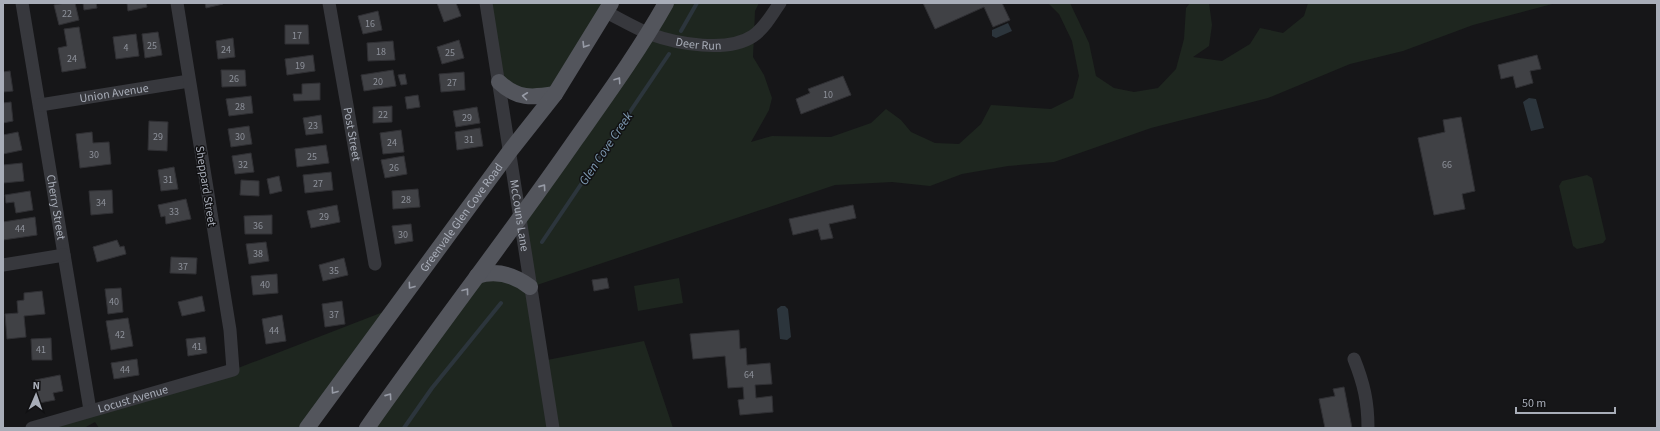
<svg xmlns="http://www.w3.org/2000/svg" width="1660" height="431" viewBox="0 0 1660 431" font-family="'Source Sans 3',sans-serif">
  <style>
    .green { fill: #1e261f }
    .water { fill: #2c353c }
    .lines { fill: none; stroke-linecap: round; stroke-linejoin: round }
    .stream { stroke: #2c353c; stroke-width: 4 }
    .building { fill: #404145; stroke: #303034 }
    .minor { stroke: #37383d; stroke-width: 13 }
    .major { stroke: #53555c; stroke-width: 16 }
    .oneway { stroke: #979ba6 }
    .labels { text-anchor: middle; stroke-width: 3; stroke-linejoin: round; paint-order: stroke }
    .number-label { font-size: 10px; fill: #8e929b }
    .street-label { font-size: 12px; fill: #a8adb8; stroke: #111113 }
    .water-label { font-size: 13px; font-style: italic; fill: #7f9bb3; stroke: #111113 }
  </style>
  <rect width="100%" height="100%" fill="#161618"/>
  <!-- green -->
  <path class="green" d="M486 3H611L555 94 500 86Z
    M669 3H759L755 11 753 57 764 75 772 98 769 110 751 142 772 136 831 137 871 123 886 109 901 120 911 132 935 143 959 144 981 124 991 105 1051 109 1073 98 1079 76 1072 41 1059 14 1048 3H1070L1089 43 1096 76 1114 88 1134 92 1158 88 1176 69 1184 39 1186 8 1190 3H1209L1212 25 1209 46 1193 57 1222 61 1250 44 1260 28 1283 33 1304 16 1308 3H1556L1473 25 1403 51 1350 64 1268 98 1151 128 1054 162 1008 166 962 174 930 186 892 182 835 185 531 287 542 361 644 341 673 428H367L477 276 523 281 519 220Z
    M1587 175 1592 178 1606 239 1603 243 1577 249 1573 246 1559 186 1562 181Z
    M679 278 683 303 638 311 634 286Z
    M396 307 307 428H99L95 422 84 428H32L233 370Z"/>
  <!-- water -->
  <path class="water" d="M1008 23 1012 31 996 38 992 36V30Z
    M1529 98 1536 99 1544 128 1531 131 1523 102Z
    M781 306H785L788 309 791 337 787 340 780 339 777 309Z"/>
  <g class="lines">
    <!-- stream -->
    <path class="stream" d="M681 31 697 3
      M542 242 669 54
      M404 428 432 388 501 303"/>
  </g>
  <!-- building -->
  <path class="building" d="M65 3H75L79 20 59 25 54 5Z
    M83 3H96L97 8 84 10Z
    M127 3H146L147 7 128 11Z
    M205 3H222L223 4 206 8Z
    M437 3H456L461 16 444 22Z
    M923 3H1002L1010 20 993 27 984 7 935 29Z
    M378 11 382 30 363 34 358 16Z
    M285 25H308L309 44H285Z
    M79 27 86 68 62 72 58 48 67 46 64 29Z
    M158 32 162 55 145 58 142 34Z
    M136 34 139 56 116 59 113 37Z
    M233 38 235 57 218 59 216 41Z
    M459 40 464 58 442 64 437 47Z
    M393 41 395 60 368 61 367 43Z
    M313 55 315 71 287 75 285 59Z
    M1537 55 1541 69 1530 71 1533 83 1516 88 1513 76 1501 79 1498 65Z
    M221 70H245L246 86 222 87Z
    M393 70 396 86 364 91 361 75Z
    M10 71 13 91 3 92V72Z
    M464 72 465 90 441 92 439 74Z
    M405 74 407 84 401 85 398 75Z
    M843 76 851 95 801 114 796 99 810 93 808 89Z
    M320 83V100L294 101 293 94H302V84Z
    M418 95 420 107 407 109 405 97Z
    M251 96 253 113 229 116 226 99Z
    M11 102 13 121 3 123V103Z
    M392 106V122L373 123V107Z
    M477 107 480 123 456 127 453 111Z
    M321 115 323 133 306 135 303 118Z
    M1461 117 1475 191 1462 194 1465 209 1434 215 1418 138 1445 132 1443 120Z
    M149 121 168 122 167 151 148 150Z
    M249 126 252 144 231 147 228 129Z
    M480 128 483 146 457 150 455 132Z
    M401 130 404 152 383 154 380 133Z
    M18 132 22 150 3 154V135Z
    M92 132 93 143 109 142 111 164 80 168 76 134Z
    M326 145 329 163 297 167 295 149Z
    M251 153 254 172 235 174 232 156Z
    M404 156 407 174 385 178 381 160Z
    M22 163 24 181 3 183V165Z
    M174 167 178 189 161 191 158 170Z
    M331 172 333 190 305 193 303 175Z
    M279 176 282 191 270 194 267 179Z
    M241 180 259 181V196L240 195Z
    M418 189 420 207 393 209 392 191Z
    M112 190 113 213 91 215 89 191Z
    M30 191 33 210 16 213 14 202 6 203 5 195Z
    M186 199 191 219 166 224 165 216 161 217 158 205Z
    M337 205 340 222 311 228 307 211Z
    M853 205 856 218 829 224 833 238 821 240 818 229 793 235 789 219Z
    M272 215V234H245L244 216Z
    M35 217 37 235 3 240V222Z
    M411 224 413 241 395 244 392 226Z
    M117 240 120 247 124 246 126 254 97 262 93 247Z
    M266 242 269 261 249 264 246 244Z
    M171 257 197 258 196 274 170 273Z
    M344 258 348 275 323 281 319 265Z
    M277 274 278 293 253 295 251 276Z
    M607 278 609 288 594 291 592 280Z
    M121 288 123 312 108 314 105 289Z
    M42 291 45 314 24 316 26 337 7 339 5 314 18 313 17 301 24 300V293Z
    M202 296 205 311 182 316 178 302Z
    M342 301 345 324 325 327 322 304Z
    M282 315 286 341 266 344 262 319Z
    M128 318 133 346 111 350 106 321Z
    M739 330 740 349 746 348 747 365 770 363 772 384 755 385 756 398 772 396 773 412 740 415 738 400 744 399 743 387 728 388 725 356 693 359 690 334Z
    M205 337 207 353 188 356 186 339Z
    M51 338 52 360H32L31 339Z
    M137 359 139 375 114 379 111 363Z
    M60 375 63 391 53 393 55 400 39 403 35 380Z
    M1344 387 1352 428H1325L1319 399 1335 396 1333 389Z"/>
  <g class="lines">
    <!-- minor -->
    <g class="minor">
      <path id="s1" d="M22 3 90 410"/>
      <path id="s2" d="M329 3 375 264"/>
      <path id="s3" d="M486 3 553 428"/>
      <path id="s4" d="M606 12C620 19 635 28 650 34 677 44 728 53 753 36 765 28 772 14 780 3"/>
      <path id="s5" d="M40 105 189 81"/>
      <path d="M3 265 64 255"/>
      <path d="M1354 359C1364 384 1368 402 1368 428"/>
      <path id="s6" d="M32 428 233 370 230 330 177 3"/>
    </g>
    <!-- major -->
    <g class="major">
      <path d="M499 82C517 99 532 98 555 94"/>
      <path d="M477 276C497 269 514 275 530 287"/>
      <path id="s7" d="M307 428 510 151 555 94 611 3"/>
      <path d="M367 428C435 331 508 237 576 139 607 95 639 51 666 3"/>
    </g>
  </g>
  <!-- one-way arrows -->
  <defs><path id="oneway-chevron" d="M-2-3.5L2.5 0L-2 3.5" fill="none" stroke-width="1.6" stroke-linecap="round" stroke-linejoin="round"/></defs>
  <g class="oneway">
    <use href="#oneway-chevron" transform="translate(585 45) rotate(122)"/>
    <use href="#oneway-chevron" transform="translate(618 80) rotate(-56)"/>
    <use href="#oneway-chevron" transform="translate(525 96) rotate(-173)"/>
    <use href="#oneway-chevron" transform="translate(543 187) rotate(-55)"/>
    <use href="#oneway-chevron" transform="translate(411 286) rotate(126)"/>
    <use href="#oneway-chevron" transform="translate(466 291) rotate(-53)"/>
    <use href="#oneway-chevron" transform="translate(334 391) rotate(126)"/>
    <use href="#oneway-chevron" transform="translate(389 396) rotate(-55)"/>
  </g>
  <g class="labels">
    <!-- number labels -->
    <g class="number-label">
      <text x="67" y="17">22</text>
      <text x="370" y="27">16</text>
      <text x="297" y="39">17</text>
      <text x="152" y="49">25</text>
      <text x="126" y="51">4</text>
      <text x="226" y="53">24</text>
      <text x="381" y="55">18</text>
      <text x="450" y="56">25</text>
      <text x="72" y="62">24</text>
      <text x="300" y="69">19</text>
      <text x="234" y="82">26</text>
      <text x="378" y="85">20</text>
      <text x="452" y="86">27</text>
      <text x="828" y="98">10</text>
      <text x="240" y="110">28</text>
      <text x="383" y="118">22</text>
      <text x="467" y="121">29</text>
      <text x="313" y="129">23</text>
      <text x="158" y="140">29</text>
      <text x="240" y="140">30</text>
      <text x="469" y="143">31</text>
      <text x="392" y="146">24</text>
      <text x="94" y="158">30</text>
      <text x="312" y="160">25</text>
      <text x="243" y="168">32</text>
      <text x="1447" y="168">66</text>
      <text x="394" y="171">26</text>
      <text x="168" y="183">31</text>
      <text x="318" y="187">27</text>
      <text x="406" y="203">28</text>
      <text x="101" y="206">34</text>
      <text x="174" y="215">33</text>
      <text x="324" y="220">29</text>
      <text x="258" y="229">36</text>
      <text x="20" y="232">44</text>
      <text x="403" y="238">30</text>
      <text x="258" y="257">38</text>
      <text x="183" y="270">37</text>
      <text x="334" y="274">35</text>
      <text x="265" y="288">40</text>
      <text x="114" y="305">40</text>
      <text x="334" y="318">37</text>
      <text x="274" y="334">44</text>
      <text x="120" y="338">42</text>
      <text x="197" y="350">41</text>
      <text x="41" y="353">41</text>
      <text x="125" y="373">44</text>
      <text x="749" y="378">64</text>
    </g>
    <!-- street labels -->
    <g class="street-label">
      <text dy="4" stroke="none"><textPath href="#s4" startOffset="99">Deer Run</textPath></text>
      <text dy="4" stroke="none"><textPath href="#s5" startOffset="75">Union Avenue</textPath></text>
      <text dy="4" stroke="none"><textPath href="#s2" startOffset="133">Post Street</textPath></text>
      <text transform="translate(206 186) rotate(81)" y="4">Sheppard Street</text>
      <text dy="4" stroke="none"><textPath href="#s1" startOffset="207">Cherry Street</textPath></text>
      <text dy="4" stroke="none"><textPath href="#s3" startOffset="215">McCouns Lane</textPath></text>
      <text dy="4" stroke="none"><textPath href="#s7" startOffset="261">Greenvale Glen Cove Road</textPath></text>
      <text dy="4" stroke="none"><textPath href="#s6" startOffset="105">Locust Avenue</textPath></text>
    </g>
    <!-- water labels -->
    <g class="water-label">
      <text transform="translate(605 148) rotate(-56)" y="5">Glen Cove Creek</text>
    </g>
  </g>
  <!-- border -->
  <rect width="1660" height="431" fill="none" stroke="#a8adb8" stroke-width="8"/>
  <!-- north arrow -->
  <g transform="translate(36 395) rotate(2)" stroke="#111113" stroke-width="3" paint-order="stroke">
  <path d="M0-3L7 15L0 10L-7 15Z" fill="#a8adb8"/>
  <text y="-6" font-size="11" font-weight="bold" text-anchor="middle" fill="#a8adb8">N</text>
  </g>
  <!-- scale -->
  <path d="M1516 407v6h99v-6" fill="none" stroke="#a8adb8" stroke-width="2"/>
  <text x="1522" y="407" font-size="12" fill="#a8adb8" stroke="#111113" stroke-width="3" paint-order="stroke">50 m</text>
</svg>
